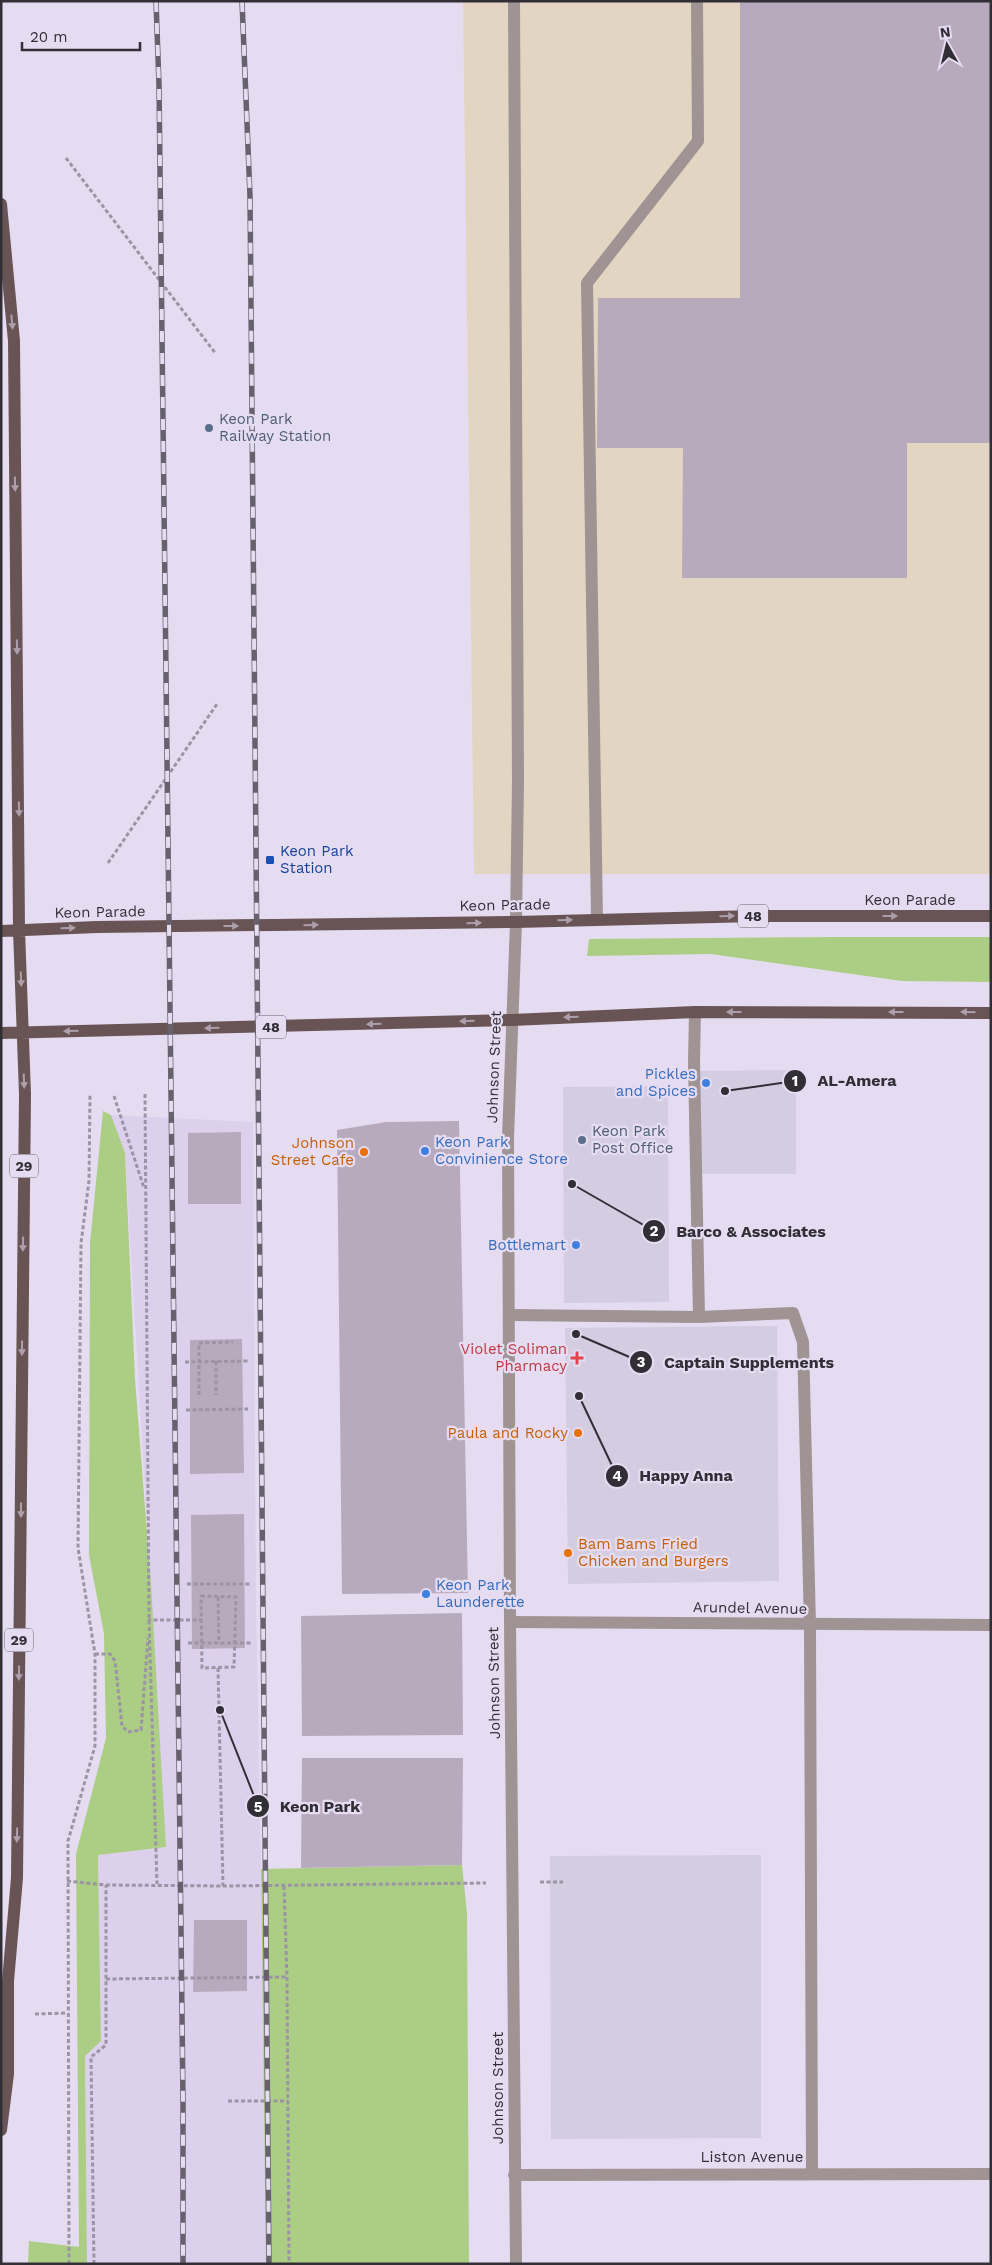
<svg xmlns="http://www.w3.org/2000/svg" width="992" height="2265" viewBox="0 0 992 2265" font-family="'Work Sans',sans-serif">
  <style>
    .commercial { fill: #d4cce1 }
    .industrial { fill: #e2d6c2 }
    .built { fill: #dcd0ec }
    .green { fill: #abce84 }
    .building { fill: #b8aabd }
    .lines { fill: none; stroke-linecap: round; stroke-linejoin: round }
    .path { stroke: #9c94a4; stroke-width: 3; stroke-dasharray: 4 2.5; stroke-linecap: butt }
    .service { stroke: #9f9394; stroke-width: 12 }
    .minor { stroke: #9f9394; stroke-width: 12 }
    .tertiary { stroke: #9f9394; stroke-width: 12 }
    .primary { stroke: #685455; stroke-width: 12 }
    .rail-casing { stroke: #67616d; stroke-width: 5.5 }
    .rail { stroke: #e6dcf2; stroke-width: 4; stroke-dasharray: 11; stroke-linecap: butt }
    .path-bridge { stroke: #9c94a4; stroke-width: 3; stroke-dasharray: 4 2.5; stroke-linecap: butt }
    .oneway { fill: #ad9fab }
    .service-dot { fill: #5c6f8a; stroke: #e6dcf2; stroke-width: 2 }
    .transit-dot { fill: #1a4fb4; stroke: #e6dcf2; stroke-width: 2 }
    .shop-dot { fill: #3f7fe0; stroke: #e6dcf2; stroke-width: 2 }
    .food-dot { fill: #e8710a; stroke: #e6dcf2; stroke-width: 2 }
    .health-dot { fill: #e0444e; stroke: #e6dcf2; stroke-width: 2 }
    .labels { text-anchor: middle; stroke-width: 4.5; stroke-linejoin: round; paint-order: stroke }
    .shield { fill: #e6dcf2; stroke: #68626e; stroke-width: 1 }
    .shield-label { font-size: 14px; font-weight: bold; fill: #322e36 }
    .service-label { font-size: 15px; fill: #4e5e75; stroke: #e6dcf2; text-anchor: start }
    .transit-label { font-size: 15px; fill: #164399; stroke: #e6dcf2; text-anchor: start }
    .street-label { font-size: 15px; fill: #322e36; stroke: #e6dcf2 }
    .shop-label { font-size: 15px; fill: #366cbe; stroke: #e6dcf2; text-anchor: end }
    .food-label { font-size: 15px; fill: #c56008; stroke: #e6dcf2; text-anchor: end }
    .health-label { font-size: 15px; fill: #be3a42; stroke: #e6dcf2; text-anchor: end }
    .leader { fill: none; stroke: #322e36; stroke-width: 2 }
    .callout-dot { fill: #322e36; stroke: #e6dcf2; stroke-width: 2 }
    .mark-label { font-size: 15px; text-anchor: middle; font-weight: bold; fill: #fff }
    .callout-label { font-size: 16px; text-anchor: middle; font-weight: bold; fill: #322e36; stroke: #e6dcf2; stroke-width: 4.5; stroke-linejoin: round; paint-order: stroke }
  </style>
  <rect width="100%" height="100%" fill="#e6dcf2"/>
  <!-- commercial -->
  <path class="commercial" d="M796 1070V1174H690L689 1071Z
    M668 1086 669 1302 564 1303 563 1087Z
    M777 1326 779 1581 568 1584 565 1328Z
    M761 1855V2138L551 2139 550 1856Z"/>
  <!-- industrial -->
  <path class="industrial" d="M463 1H991V874H474Z"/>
  <!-- built -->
  <path class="built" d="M111 1115 253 1122 256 1598 268 2264H87L85 2056 101 2041 98 1855 166 1847 125 1153Z"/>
  <!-- green -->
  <path class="green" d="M834 937H991V982L902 981 711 954 587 956 589 939Z
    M103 1111 111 1115 125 1153 135 1379 151 1584 166 1847 98 1855 101 2041 85 2056 87 2264H28L29 2241 79 2247 76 1854 106 1738 104 1634 89 1555 90 1243Z
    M462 1865 467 1913 469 2264H266L261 1869Z"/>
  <!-- building -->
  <path class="building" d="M740 1H991V443H907V578H682L683 448H597L598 298H740Z
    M459 1121 468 1593 342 1594 337 1130 386 1122Z
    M241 1132V1204H188V1133Z
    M242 1339 244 1473 190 1474V1340Z
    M244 1514 245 1648 192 1649 191 1515Z
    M462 1613 463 1735 302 1736 301 1616Z
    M302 1758H463L462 1865 301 1868Z
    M194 1920H247V1991L193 1992Z"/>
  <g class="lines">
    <!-- path -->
    <path class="path" d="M66 158 216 354
      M108 863 217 704
      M145 1094 149 1620 157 1884
      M114 1096 144 1188
      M216 1361V1395
      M199 1395V1343L233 1342
      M186 1410 248 1409
      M187 1584H250
      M201 1596 236 1597 234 1667 202 1668Z
      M218 1597 219 1643
      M149 1622V1620H202
      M95 1654H110L115 1661 122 1726 128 1732 141 1730 148 1638
      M218 1668 223 1886
      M67 1881 106 1885 223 1886 486 1883
      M540 1882H563
      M284 1886 287 1977 289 2264
      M106 1979 287 1977
      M35 2014 67 2013
      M228 2101H288
      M69 2264 68 1841 95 1746V1654L78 1548 81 1243 89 1181 90 1094
      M94 2264 91 2057 106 2045V1885"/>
    <!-- service -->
    <path class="service" d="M514 1 518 781 516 922
      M597 919 587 283 698 141 697 1
      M695 1012 694 1063 699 1317
      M510 1315 699 1317 793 1313 803 1342 810 1625 812 2173"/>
    <!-- minor -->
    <path class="minor" d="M510 1622 991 1625
      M514 2175 991 2174"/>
    <!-- tertiary -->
    <path class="tertiary" d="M516 2264 510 1622 508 1138 516 922"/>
    <!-- primary -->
    <path class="primary" d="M1 204 14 341 19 930 25 1094 17 1878 8 1981V2074L1 2130
      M1 931 97 927 516 922 755 916H991
      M1 1033 512 1020 695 1012 991 1013"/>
    <!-- rail casing -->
    <g class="rail-casing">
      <path id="rail" d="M156 1 159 85 183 2100V2264
        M242 1 250 196 269 2264"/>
    </g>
    <!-- rail -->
    <use href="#rail" class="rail"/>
    <!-- path-bridge -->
    <path class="path-bridge" d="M185 1362 249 1361
      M188 1643H251"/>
  </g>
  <!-- one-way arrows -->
  <defs><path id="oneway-solid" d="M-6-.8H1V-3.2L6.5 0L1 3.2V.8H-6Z" transform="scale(1.25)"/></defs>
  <g class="oneway">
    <use href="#oneway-solid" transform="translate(12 322) rotate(85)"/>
    <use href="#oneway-solid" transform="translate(15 484) rotate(89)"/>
    <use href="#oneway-solid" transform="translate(17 647) rotate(89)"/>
    <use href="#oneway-solid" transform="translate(19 809) rotate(89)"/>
    <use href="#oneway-solid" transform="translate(727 916) rotate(-1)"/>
    <use href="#oneway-solid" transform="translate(890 916)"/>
    <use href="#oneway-solid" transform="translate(565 920) rotate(-2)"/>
    <use href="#oneway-solid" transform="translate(474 923) rotate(-1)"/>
    <use href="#oneway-solid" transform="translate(311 925) rotate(-1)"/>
    <use href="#oneway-solid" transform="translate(231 926)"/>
    <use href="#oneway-solid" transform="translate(68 928) rotate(-2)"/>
    <use href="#oneway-solid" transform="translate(21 979) rotate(88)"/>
    <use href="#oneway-solid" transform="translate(734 1012) rotate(180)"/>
    <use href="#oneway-solid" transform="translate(896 1012) rotate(180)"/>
    <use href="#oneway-solid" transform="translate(968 1012) rotate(-179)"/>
    <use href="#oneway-solid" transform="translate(571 1017) rotate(178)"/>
    <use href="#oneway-solid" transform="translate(467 1021) rotate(178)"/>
    <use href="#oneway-solid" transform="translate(374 1024) rotate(178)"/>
    <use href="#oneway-solid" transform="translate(212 1028) rotate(178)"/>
    <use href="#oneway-solid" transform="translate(71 1031) rotate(178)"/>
    <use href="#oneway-solid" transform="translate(24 1081) rotate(88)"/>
    <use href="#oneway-solid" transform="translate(23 1244) rotate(91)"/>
    <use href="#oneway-solid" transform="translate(22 1348) rotate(90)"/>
    <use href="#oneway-solid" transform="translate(21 1510) rotate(90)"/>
    <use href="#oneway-solid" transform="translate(19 1673) rotate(91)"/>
    <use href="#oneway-solid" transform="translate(17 1835) rotate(91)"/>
  </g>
  <!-- markers -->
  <g class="service-dot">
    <circle cx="209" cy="428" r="5"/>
    <circle cx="582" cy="1140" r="5"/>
  </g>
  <rect class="transit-dot" x="265" y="855" width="10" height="10" rx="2.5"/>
  <g class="shop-dot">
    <circle cx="706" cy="1083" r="5"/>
    <circle cx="425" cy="1151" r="5"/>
    <circle cx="576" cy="1245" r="5"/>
    <circle cx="426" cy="1594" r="5"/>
  </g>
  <g class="food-dot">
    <circle cx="364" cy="1152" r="5"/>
    <circle cx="578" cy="1433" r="5"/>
    <circle cx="568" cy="1553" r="5"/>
  </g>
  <path class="health-dot" d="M574.5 1350.5h5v5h5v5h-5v5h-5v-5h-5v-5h5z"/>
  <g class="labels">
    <!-- shield labels -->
    <g class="shield">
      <rect x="738" y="904.5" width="30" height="23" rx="4"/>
      <rect x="256" y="1015.5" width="30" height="23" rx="4"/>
      <rect x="10" y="1154.5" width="28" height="23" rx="4"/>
      <rect x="5" y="1628.5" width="28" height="23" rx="4"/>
    </g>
    <g class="shield-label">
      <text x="753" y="921">48</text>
      <text x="271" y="1032">48</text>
      <text x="24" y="1171">29</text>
      <text x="19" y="1645">29</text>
    </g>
    <!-- service labels -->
    <g class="service-label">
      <text x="219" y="424">Keon Park<tspan x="219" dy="17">Railway Station</tspan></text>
      <text x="592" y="1136">Keon Park<tspan x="592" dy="17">Post Office</tspan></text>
    </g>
    <!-- transit labels -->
    <g class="transit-label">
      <text x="280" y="856">Keon Park<tspan x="280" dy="17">Station</tspan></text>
    </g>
    <!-- street labels -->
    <g class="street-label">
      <text x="910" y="905">Keon Parade</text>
      <text transform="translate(505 905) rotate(-1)" y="5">Keon Parade</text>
      <text transform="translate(100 912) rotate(-1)" y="5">Keon Parade</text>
      <text transform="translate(494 1067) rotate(-88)" y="5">Johnson Street</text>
      <text transform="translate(750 1608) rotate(1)" y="5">Arundel Avenue</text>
      <text transform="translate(494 1683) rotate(-91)" y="5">Johnson Street</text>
      <text transform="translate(498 2088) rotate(-90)" y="5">Johnson Street</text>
      <text x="752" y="2162">Liston Avenue</text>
    </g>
    <!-- shop labels -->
    <g class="shop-label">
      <text x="696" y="1079">Pickles<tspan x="696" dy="17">and Spices</tspan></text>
      <text x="435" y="1147" text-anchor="start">Keon Park<tspan x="435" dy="17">Convinience Store</tspan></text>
      <text x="566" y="1250">Bottlemart</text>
      <text x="436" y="1590" text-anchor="start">Keon Park<tspan x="436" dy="17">Launderette</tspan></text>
    </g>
    <!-- food labels -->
    <g class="food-label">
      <text x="354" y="1148">Johnson<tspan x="354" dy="17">Street Cafe</tspan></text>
      <text x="568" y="1438">Paula and Rocky</text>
      <text x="578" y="1549" text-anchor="start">Bam Bams Fried<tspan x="578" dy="17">Chicken and Burgers</tspan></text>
    </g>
    <!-- health labels -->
    <g class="health-label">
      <text x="567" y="1354">Violet Soliman<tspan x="567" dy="17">Pharmacy</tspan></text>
    </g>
  </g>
  <!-- callouts -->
  <path class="leader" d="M725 1091L795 1081M572 1184L654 1231M576 1334L641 1362M579 1396L617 1476M220 1710L258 1806"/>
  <g class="callout-dot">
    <circle cx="725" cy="1091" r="5"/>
    <circle cx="572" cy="1184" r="5"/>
    <circle cx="576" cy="1334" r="5"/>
    <circle cx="579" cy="1396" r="5"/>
    <circle cx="220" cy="1710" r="5"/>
    <circle cx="795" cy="1081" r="12"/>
    <circle cx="654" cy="1231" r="12"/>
    <circle cx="641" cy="1362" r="12"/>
    <circle cx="617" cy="1476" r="12"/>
    <circle cx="258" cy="1806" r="12"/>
  </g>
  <g class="mark-label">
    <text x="795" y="1086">1</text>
    <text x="654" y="1236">2</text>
    <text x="641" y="1367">3</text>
    <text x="617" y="1481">4</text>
    <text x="258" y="1812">5</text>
  </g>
  <g class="callout-label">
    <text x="857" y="1086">AL-Amera</text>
    <text x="751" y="1237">Barco &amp; Associates</text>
    <text x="749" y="1368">Captain Supplements</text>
    <text x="686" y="1481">Happy Anna</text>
    <text x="320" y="1812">Keon Park</text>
  </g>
  <!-- border -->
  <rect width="992" height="2265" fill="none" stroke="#322e36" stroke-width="5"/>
  <!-- north arrow -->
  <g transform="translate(947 45) rotate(352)" stroke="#e6dcf2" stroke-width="4" paint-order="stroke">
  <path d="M0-4L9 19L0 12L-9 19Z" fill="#322e36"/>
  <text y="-8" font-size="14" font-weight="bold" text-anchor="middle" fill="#322e36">N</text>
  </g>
  <!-- scale -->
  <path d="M22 42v8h118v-8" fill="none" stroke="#322e36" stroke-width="2.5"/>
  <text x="30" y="42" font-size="15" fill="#322e36" stroke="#e6dcf2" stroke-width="4" paint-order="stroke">20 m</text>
</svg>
